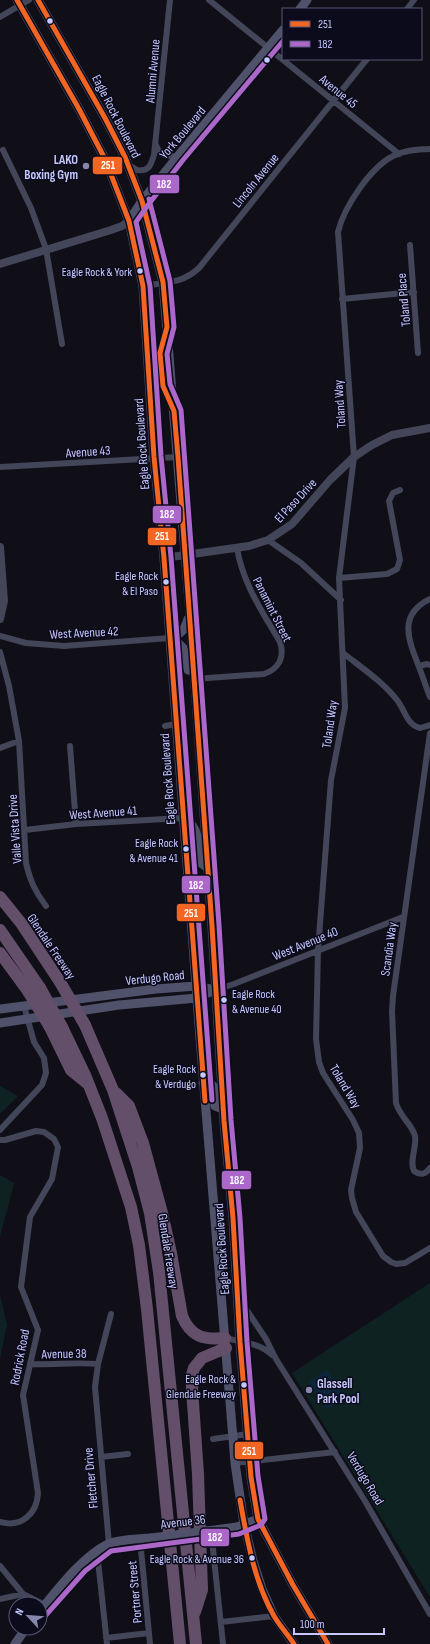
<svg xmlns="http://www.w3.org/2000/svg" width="430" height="1644" viewBox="0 0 430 1644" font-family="'Sofia Sans Condensed',sans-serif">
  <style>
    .green { fill: #0e2321 }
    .water { fill: #0b253c }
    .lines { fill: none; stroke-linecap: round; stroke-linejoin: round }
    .minor { stroke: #434559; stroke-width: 6 }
    .tertiary { stroke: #434559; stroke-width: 8 }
    .secondary { stroke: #50526c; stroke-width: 9 }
    .motorway { stroke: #644f6a; stroke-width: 12 }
    .secondary-bridge { stroke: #50526c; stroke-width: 9 }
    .motorway-bridge { stroke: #644f6a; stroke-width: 12 }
    .bus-1-casing { stroke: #0c0b1c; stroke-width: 8 }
    .bus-2-casing { stroke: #0c0b1c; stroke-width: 8 }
    .bus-1 { stroke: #f26522; stroke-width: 5 }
    .bus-2 { stroke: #ac68c9; stroke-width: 5 }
    .bus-dot { fill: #c7c8ff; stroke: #0c0b1c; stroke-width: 1.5 }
    .poi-dot { fill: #8787ae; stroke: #0c0b1c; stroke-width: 1.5 }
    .labels { text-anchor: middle; stroke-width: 3; stroke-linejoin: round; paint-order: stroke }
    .bus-label { font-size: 12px; fill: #c7c8ff; stroke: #0c0b1c; text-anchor: end }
    .street-label { font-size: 13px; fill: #c7c8ff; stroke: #0c0b1c }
    .poi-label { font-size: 13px; font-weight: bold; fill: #c7c8ff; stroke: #0c0b1c; text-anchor: end }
    .line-badge { stroke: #0c0b1c; stroke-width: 1.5 }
    .badge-label { font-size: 11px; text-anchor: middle; font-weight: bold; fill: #fff }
  </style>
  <rect width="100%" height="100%" fill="#100f18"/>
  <!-- green -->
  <path class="green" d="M0 1086 18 1096 0 1114Z
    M0 1175 14 1183 0 1237Z
    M430 1283V1597L292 1373Z
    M0 1295 7 1325 0 1358Z"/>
  <!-- water -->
  <path class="water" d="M327 1370 345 1397 327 1409 309 1382Z"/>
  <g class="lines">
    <!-- minor -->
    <path class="minor" d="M209 0 399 154
      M407 9 414 0
      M0 17 29 0
      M156 145C160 156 167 157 178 156
      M430 149C418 149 405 150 393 156 370 168 344 207 338 232L354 457 339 578 345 708 331 780 318 950 316 1039 319 1062 323 1073 353 1120 359 1133 360 1148 351 1190 352 1198 356 1212 383 1256 391 1262 396 1264 405 1263 430 1248
      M3 150 31 208 46 249 62 344
      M129 165 137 170C149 172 151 165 154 155L170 0
      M410 245 418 353
      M143 286C165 282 182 284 199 268L367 59
      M342 299 414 292
      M0 467 178 457
      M268 540 301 563 341 600
      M339 578 387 574 397 569 400 560 389 501 393 493 400 490
      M430 599C397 615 409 641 419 667 423 677 426 687 430 697
      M0 636 26 643 64 646 170 638
      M0 652 9 686 19 741 26 863C30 880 35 892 46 906
      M343 653C362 668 383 682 397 700 405 710 407 725 420 728L430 725
      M419 666 427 664 430 665
      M194 679 264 674C279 669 285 657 280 642 262 611 243 584 237 548
      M165 726 176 724
      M430 733 393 996 392 1011 396 1103C400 1117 412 1124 415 1136 417 1147 409 1161 414 1171 421 1176 426 1174 430 1168
      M70 746 76 824
      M0 748 19 741
      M25 830 76 824 183 818
      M215 990 234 984 403 917
      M0 1130 42 1085 46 1073 44 1058 34 1042 24 1006
      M0 1140H5L36 1131 44 1132 54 1139 58 1147 52 1179 30 1217 21 1287 38 1330 23 1395 38 1493C37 1514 21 1528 0 1522
      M238 1297 266 1339 276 1359 365 1501 430 1614
      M225 1338C241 1342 260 1343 272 1355
      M30 1364C53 1365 75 1362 98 1364
      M213 1439 248 1434
      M101 1457 128 1454
      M235 1463 335 1452
      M211 1530 223 1644
      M140 1539 150 1644
      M109 1544 95 1387 98 1364 111 1314
      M97 1551 107 1644
      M0 1566 23 1594
      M0 1599 23 1594 45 1605
      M221 1622 274 1616
      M106 1638 149 1633"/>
    <!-- tertiary -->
    <path class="tertiary" d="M0 264 111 230 122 226 129 221
      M0 547 4 601 0 619
      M164 558 249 546 268 540 292 524 330 480 354 457 372 445 392 435 430 428"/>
    <!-- secondary -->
    <path class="secondary" d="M17 0 79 109 105 159 129 221 143 286 154 457 164 558 200 1038 235 1463 244 1524 253 1561 262 1589 274 1616 294 1644
      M38 0 105 118 125 157 142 201 163 282 190 614 212 926 224 1121 233 1218 240 1342 251 1477 258 1519 293 1585 328 1644
      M300 9 307 0
      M129 221 142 201 178 156 283 30
      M170 638H173L183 648 188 670
      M170 638C180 635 185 630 188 619
      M183 818C202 827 196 847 201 863L208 868
      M0 1009 156 989 196 986 215 990
      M0 1023 119 1005 197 998 215 990
      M203 1083 211 1084 213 1086 215 1106 223 1109
      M207 1531 237 1527 258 1519
      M40 1611C58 1589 82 1557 108 1544 120 1539 137 1539 151 1538
      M15 1644 26 1628"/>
    <!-- motorway -->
    <path class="motorway" d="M0 897 21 923 60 982
      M0 930 40 988
      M0 953 28 991
      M85 1025 113 1090 138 1167 150 1213 159 1272 196 1644
      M50 1027 71 1070 87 1083
      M62 1027 85 1075 102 1118 131 1207 139 1245 147 1309 180 1644
      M116 1093 129 1106 143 1143 162 1213 171 1253 182 1316C191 1337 203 1340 225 1338
      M195 1612 202 1590 198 1474 192 1389V1375L194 1368 202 1358 226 1348"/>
    <!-- secondary-bridge -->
    <path class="secondary-bridge" d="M151 1538 207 1531"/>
    <!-- motorway-bridge -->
    <path class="motorway-bridge" d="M60 982 85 1025
      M40 988 62 1027
      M28 991 50 1027"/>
    <!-- bus-1 casing -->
    <g class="bus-1-casing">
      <path id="bus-1" d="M17 0 79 109 105 159 129 221 143 286 154 457 164 558 205 1101
        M38 0 105 118 125 157 142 201 163 282 167 327 160 353 163 386 174 411 178 457 212 926 224 1121 233 1218 240 1342 251 1477 258 1519 293 1585 328 1644
        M240 1500C247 1539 254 1581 274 1616 280 1626 288 1635 294 1644"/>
    </g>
    <!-- bus-2 casing -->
    <g class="bus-2-casing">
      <path id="bus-2" d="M212 1100 171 557 161 456 150 286 136 222 148 205 183 160 283 41
        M45 1616 85 1571 111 1551 239 1534 261 1525 265 1519 258 1476 247 1342 240 1218 231 1120 219 925 181 410 170 384 167 354 174 327 170 281 149 199"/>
    </g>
    <!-- bus-1 -->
    <use href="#bus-1" class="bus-1"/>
    <!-- bus-2 -->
    <use href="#bus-2" class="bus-2"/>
  </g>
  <!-- markers -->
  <g class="bus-dot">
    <circle cx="50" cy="21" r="3.5"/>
    <circle cx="267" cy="60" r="3.5"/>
    <circle cx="140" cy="271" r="3.5"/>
    <circle cx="166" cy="582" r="3.5"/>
    <circle cx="186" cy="849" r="3.5"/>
    <circle cx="224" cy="1000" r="3.5"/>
    <circle cx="203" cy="1075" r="3.5"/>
    <circle cx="244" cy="1385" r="3.5"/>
    <circle cx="252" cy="1558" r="3.5"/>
  </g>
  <g class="poi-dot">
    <circle cx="86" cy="166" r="4"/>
    <circle cx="309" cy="1390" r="4"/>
  </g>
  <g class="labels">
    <!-- bus labels -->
    <g class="bus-label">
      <text x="132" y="276">Eagle Rock &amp; York</text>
      <text x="158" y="580">Eagle Rock<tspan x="158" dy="15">&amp; El Paso</tspan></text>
      <text x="178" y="847">Eagle Rock<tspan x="178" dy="15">&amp; Avenue 41</tspan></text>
      <text x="232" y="998" text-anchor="start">Eagle Rock<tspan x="232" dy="15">&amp; Avenue 40</tspan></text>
      <text x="196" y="1073">Eagle Rock<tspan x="196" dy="15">&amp; Verdugo</tspan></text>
      <text x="236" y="1383">Eagle Rock &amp;<tspan x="236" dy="15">Glendale Freeway</tspan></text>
      <text x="244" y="1563">Eagle Rock &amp; Avenue 36</text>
    </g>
    <!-- street labels -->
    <g class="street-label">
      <text transform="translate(152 71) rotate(-85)" y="5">Alumni Avenue</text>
      <text transform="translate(339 91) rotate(39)" y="5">Avenue 45</text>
      <text transform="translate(117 116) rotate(63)" y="5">Eagle Rock Boulevard</text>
      <text transform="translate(182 132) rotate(-50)" y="5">York Boulevard</text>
      <text transform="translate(255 180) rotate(-51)" y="5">Lincoln Avenue</text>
      <text transform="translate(403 300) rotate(-95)" y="5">Toland Place</text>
      <text transform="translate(339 404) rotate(-94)" y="5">Toland Way</text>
      <text transform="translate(141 444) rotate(-94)" y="5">Eagle Rock Boulevard</text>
      <text transform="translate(88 451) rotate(-4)" y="5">Avenue 43</text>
      <text transform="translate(295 500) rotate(-47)" y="5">El Paso Drive</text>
      <text transform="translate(273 609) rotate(63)" y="5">Panamint Street</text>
      <text transform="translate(84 632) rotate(-3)" y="5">West Avenue 42</text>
      <text transform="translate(329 724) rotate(-82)" y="5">Toland Way</text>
      <text transform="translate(167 779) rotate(-94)" y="5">Eagle Rock Boulevard</text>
      <text transform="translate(103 812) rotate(-4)" y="5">West Avenue 41</text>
      <text transform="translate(14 829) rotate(-94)" y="5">Valle Vista Drive</text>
      <text transform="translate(305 943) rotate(-22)" y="5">West Avenue 40</text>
      <text transform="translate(52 946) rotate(56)" y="5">Glendale Freeway</text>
      <text transform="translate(388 949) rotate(-82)" y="5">Scandia Way</text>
      <text transform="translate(155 977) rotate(-6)" y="5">Verdugo Road</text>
      <text transform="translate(346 1086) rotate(59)" y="5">Toland Way</text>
      <text transform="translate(221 1249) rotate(-94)" y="5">Eagle Rock Boulevard</text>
      <text transform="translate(169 1251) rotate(81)" y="5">Glendale Freeway</text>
      <text transform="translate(64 1353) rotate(-1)" y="5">Avenue 38</text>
      <text transform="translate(19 1357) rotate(-79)" y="5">Rodrick Road</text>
      <text transform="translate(90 1478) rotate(-95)" y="5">Fletcher Drive</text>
      <text transform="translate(366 1478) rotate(59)" y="5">Verdugo Road</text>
      <text transform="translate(183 1521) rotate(-7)" y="5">Avenue 36</text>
      <text transform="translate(134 1592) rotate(-95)" y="5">Portner Street</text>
    </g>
    <!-- poi labels -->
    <g class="poi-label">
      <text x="78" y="164">LAKO<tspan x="78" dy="15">Boxing Gym</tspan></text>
      <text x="317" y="1388" text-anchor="start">Glassell<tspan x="317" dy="15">Park Pool</tspan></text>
    </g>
  </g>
  <g class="line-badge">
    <rect x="92" y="156" width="31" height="19" rx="4" fill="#f26522"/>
    <rect x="149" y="174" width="31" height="20" rx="4" fill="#ac68c9"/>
    <rect x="152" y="505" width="30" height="19" rx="4" fill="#ac68c9"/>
    <rect x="147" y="527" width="30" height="19" rx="4" fill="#f26522"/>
    <rect x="181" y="875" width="30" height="19" rx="4" fill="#ac68c9"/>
    <rect x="176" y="903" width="30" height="19" rx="4" fill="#f26522"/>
    <rect x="221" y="1170" width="31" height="20" rx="4" fill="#ac68c9"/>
    <rect x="234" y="1441" width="30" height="19" rx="4" fill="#f26522"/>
    <rect x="200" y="1528" width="30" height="19" rx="4" fill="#ac68c9"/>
  </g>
  <g class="badge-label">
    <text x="108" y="169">251</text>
    <text x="164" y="188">182</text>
    <text x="167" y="518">182</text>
    <text x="162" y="540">251</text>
    <text x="196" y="889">182</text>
    <text x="191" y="917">251</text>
    <text x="237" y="1184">182</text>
    <text x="249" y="1455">251</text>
    <text x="215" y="1541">182</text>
  </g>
  <!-- legend -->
  <rect x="282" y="8" width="140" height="52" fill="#0c0b1c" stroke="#575777"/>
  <rect x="290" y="21" width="20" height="6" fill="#f26522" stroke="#575777"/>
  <text x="318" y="28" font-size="12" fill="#c7c8ff">251</text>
  <rect x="290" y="41" width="20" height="6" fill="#ac68c9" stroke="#575777"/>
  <text x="318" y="48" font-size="12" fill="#c7c8ff">182</text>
  <!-- north arrow -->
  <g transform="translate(28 1616) rotate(296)"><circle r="19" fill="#0c0b1c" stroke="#575777"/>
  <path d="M0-3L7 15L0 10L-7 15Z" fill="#8787ae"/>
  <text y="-6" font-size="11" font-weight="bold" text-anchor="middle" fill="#c7c8ff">N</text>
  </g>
  <!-- scale -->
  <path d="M294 1628v6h90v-6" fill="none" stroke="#c7c8ff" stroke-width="2"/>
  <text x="300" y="1628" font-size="12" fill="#c7c8ff" stroke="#0c0b1c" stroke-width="3" paint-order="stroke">100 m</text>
</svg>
